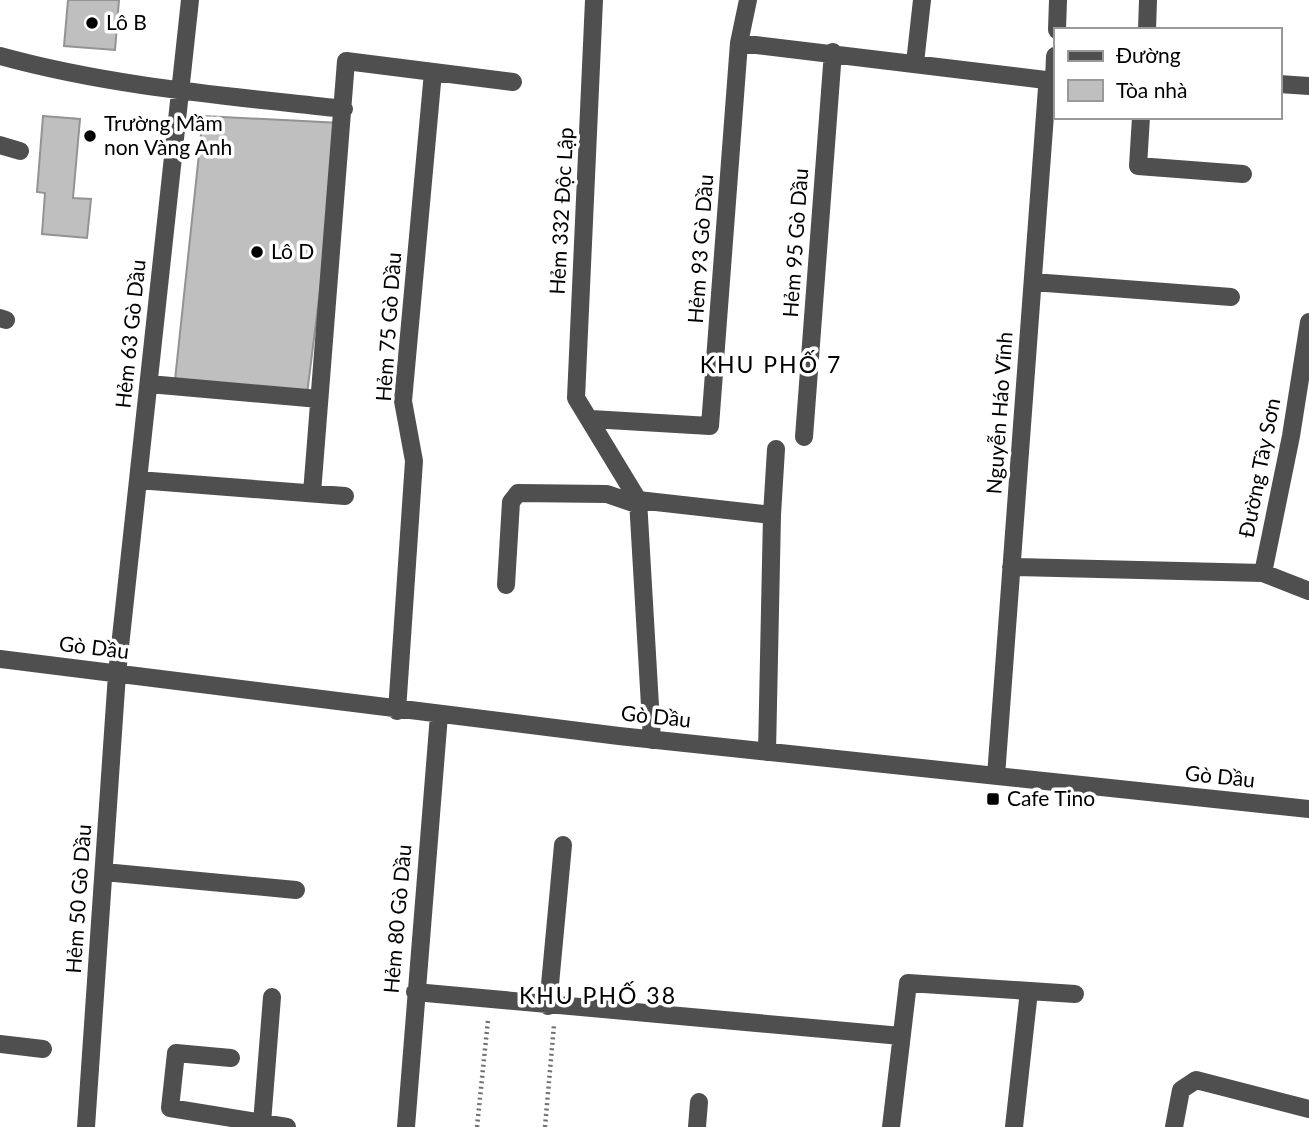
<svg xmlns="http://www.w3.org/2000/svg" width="1309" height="1127" viewBox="0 0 1309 1127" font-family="Lato,sans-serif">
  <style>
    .building { fill: #bfbfbf; stroke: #939393; stroke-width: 2 }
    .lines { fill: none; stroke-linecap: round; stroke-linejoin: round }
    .path { stroke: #717171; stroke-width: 4.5; stroke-dasharray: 2 3.5; stroke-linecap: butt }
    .minor { stroke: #4f4f4f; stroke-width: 18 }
    .poi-dot { fill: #000; stroke: #fff; stroke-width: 2.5 }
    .labels { text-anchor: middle; stroke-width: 7; stroke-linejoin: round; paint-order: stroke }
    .poi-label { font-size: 21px; fill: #000; stroke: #fff; text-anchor: start }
    .street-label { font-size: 21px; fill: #000; stroke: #fff }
    .neighbourhood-label { font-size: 23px; letter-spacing: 2px; fill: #000; stroke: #fff }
  </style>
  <rect width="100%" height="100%" fill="#fff"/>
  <!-- building -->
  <path class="building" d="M68 0H119L115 50 64 46Z
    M43 116 80 119 73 198 91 199 87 238 42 234 45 193 37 192Z
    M203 116 341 123 307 394 175 380Z"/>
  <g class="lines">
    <!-- path -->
    <path class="path" d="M477 1127 488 1020
      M545 1127 554 1025"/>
    <!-- minor -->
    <path class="minor" d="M594 0 576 398 638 500 652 740
      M1057 30 1058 0
      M1147 30 1148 0
      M739 43 1054 81
      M0 56C112 87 229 96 344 109
      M915 63 922 0
      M1279 84 1309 86
      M1141 117 1138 166 1243 174
      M0 145 20 151
      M1033 282 1231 297
      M0 318 6 320
      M149 384 319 399
      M591 419 710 426 739 43 748 0
      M804 437 833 52
      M138 480 345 496
      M312 493 346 61 513 82
      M638 500 772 515
      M1011 567 1263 573 1309 591
      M1263 573 1291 436 1309 322
      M506 585 511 502 518 493 607 494 639 505
      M0 659 619 736 1309 809
      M397 711 414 461 403 401 433 72
      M767 752 772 515 776 449
      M996 776 1047 88 1054 81 1055 56
      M104 872 296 890
      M415 992 901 1036
      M548 1006 563 845
      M0 1044 43 1049
      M231 1058 176 1053 170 1108 287 1127
      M262 1123 272 997
      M86 1127 117 674 190 0
      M406 1127 439 715
      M697 1127 699 1102
      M891 1127 908 983 1075 994
      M1014 1127 1029 991
      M1174 1127 1181 1090 1196 1080 1309 1109"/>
  </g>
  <!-- markers -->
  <g class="poi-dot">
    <circle cx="92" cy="23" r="7"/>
    <circle cx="90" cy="136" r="7"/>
    <circle cx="257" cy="252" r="7"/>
    <rect x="986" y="792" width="14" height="14" rx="3.5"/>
  </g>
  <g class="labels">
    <!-- poi labels -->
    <g class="poi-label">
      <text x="106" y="30">Lô B</text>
      <text x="104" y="131">Trường Mầm<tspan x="104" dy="24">non Vàng Anh</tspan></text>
      <text x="271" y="259">Lô D</text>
      <text x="1007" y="806">Cafe Tino</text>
    </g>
    <!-- street labels -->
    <g class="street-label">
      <text transform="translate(562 211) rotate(-87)" y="7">Hẻm 332 Độc Lập</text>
      <text transform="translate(796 243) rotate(-86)" y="7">Hẻm 95 Gò Dầu</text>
      <text transform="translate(701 249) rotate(-86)" y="7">Hẻm 93 Gò Dầu</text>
      <text transform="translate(389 327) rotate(-86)" y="7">Hẻm 75 Gò Dầu</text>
      <text transform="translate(131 334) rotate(-84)" y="7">Hẻm 63 Gò Dầu</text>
      <text transform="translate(1000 413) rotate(-86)" y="7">Nguyễn Háo Vĩnh</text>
      <text transform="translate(1260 468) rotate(-79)" y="7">Đường Tây Sơn</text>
      <text transform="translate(94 648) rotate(7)" y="7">Gò Dầu</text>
      <text transform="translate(656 717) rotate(6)" y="7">Gò Dầu</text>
      <text transform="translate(1220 777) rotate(6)" y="7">Gò Dầu</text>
      <text transform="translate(79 899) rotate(-86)" y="7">Hẻm 50 Gò Dầu</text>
      <text transform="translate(398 919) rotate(-85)" y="7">Hẻm 80 Gò Dầu</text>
    </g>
    <!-- neighbourhood labels -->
    <g class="neighbourhood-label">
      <text x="771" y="373">KHU PHỐ 7</text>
      <text x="598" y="1004">KHU PHỐ 38</text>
    </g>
  </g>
  <!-- legend -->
  <rect x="1054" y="28" width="228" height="91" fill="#ffffff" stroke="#999999" stroke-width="2"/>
  <rect x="1068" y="51" width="35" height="10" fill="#4f4f4f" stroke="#999999" stroke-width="2"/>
  <text x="1116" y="63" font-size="21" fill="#000000">Đường</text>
  <rect x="1068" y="80" width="35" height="21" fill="#bfbfbf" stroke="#999999" stroke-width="2"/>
  <text x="1116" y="98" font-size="21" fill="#000000">Tòa nhà</text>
</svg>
